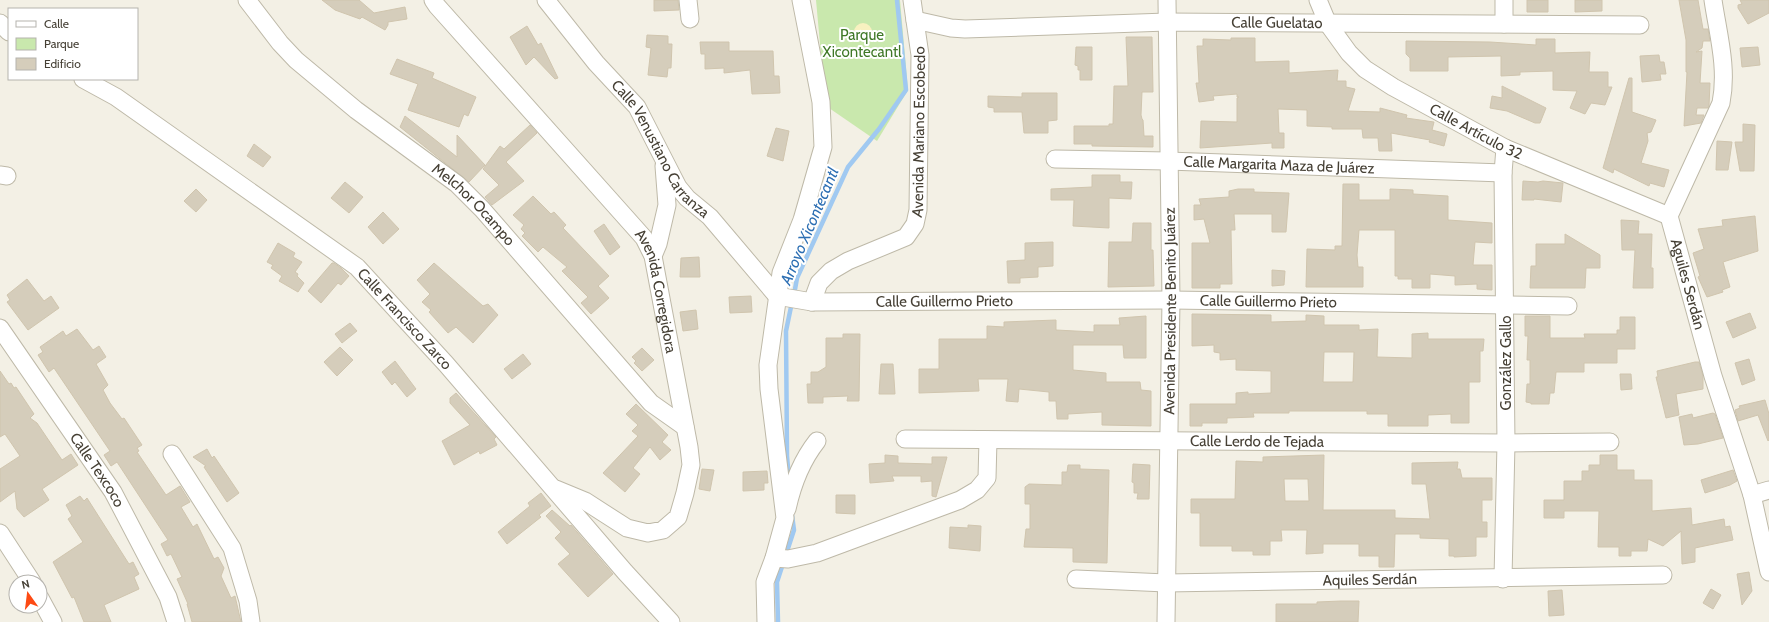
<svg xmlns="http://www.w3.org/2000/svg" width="1769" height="622" viewBox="0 0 1769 622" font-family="Cabin,sans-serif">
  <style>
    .green { fill: #c9e8ad }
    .sand { fill: #f8f1c0 }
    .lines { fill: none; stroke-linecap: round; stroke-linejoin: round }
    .stream { stroke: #a0c9f1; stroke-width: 4.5 }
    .building { fill: #d5cdbb; stroke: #d0c5ae; fill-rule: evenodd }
    .minor-casing { stroke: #beb9a8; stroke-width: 19 }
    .minor { stroke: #fff; stroke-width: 17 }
    .labels { text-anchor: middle; stroke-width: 4; stroke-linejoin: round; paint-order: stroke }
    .street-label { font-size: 15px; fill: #464035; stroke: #fff }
    .park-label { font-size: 15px; fill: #3f7827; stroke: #fff }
    .water-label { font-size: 16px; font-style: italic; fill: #2d6fb3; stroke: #fff }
  </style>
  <rect width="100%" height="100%" fill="#f3f0e5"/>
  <!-- green -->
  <path class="green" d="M816 0H900L908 90 877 141 829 108 824 88Z"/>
  <!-- sand -->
  <path class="sand" d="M854 32a9 9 0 1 1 18 0a9 9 0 1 1-18 0Z"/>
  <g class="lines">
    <!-- stream -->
    <path class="stream" d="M794 295 797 278 848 167 879 129 906 90 897 0
      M789 480 787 456 786 331 792 302
      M778 622 777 582 794 530 792 515"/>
  </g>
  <!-- building -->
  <path class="building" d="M322 0H359L374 13 405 7 407 19 388 22V25L385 30 362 17 360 19 335 10Z
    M654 0H678L679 10 654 11Z
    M1527 0H1548V12H1527Z
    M1575 0H1602V11L1575 12Z
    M1679 0H1698L1703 29H1708L1710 41H1703L1702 48 1696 52 1702 51 1700 83H1710L1709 106 1708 108H1697L1696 115H1704L1701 123 1684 126 1687 72H1686V40Z
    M1740 0H1769V13L1748 24 1738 8V5L1742 4Z
    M527 26 538 45 541 43 558 78 555 79 534 57 526 65 510 37Z
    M647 35 668 36V44H672L671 68H668L667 77 648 75 651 48 646 47Z
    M1126 37H1152L1153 92H1142L1141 115 1142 119 1143 120 1144 136H1153V147L1092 146V144H1074V126H1109V124H1113L1114 86H1128Z
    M1231 38H1255V62L1289 61V73L1338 70 1337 81H1346V87L1355 89 1348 111 1380 112V108L1407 115 1406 118 1434 122 1432 130 1447 134 1444 146 1429 142 1430 140 1391 133 1392 151H1379L1378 138H1363L1362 129H1332V127L1307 126V110L1278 109 1279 133H1284V148H1272V143L1200 148 1201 121 1237 122V98L1239 97H1237V94L1213 96 1214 100 1199 102 1196 83H1199L1197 46H1203V39L1231 40Z
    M1536 39H1555V53L1590 52 1589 72H1608V87H1612L1605 105 1591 103 1585 114 1570 108 1577 91 1553 90V71L1520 72V75L1501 76V56L1448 57V71H1410V58L1406 54V41L1490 42 1536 45Z
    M700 42H729V51H773L774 76H779L780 93 752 94 750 70 724 73V68L705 69V54H701Z
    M1076 47H1092V80H1080V70H1078V66L1075 65Z
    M1758 47 1760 65 1742 67 1740 48Z
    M1659 55 1660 62H1664L1666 74H1660L1661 80 1642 82 1640 56Z
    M397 59 434 73 432 78 476 97 468 116 464 114 459 127 408 110 418 84 390 74Z
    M1629 78H1632V112L1656 120 1651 132 1647 133 1648 141 1641 163 1669 170 1664 187 1650 183 1649 186 1614 169 1613 173 1603 168Z
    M1502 86 1546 108 1540 123H1535L1507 111 1490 108 1492 96 1502 98Z
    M1022 93H1057V120L1048 121V133H1024L1022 112H994V108L988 107V96L1022 97Z
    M405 116 457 157V135L485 165 469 182 400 127Z
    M1743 124 1755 125 1754 171H1740L1735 142H1743Z
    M530 125 537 133 506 162 524 181 492 205 485 197 499 185 483 169 500 146 504 149Z
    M776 128 789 131 783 161 767 156Z
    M1717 141 1732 142 1728 170H1716Z
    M254 144 271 157 263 167 247 156Z
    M1092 175H1120V182H1132L1131 199 1109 198V228L1073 226 1074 200H1051V189L1092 187Z
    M1523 181 1538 182 1543 181 1563 183 1561 202 1534 199V200H1522Z
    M345 182 363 197 349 213 331 198Z
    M1343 184H1359V200H1390V189L1413 190V194L1448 196V220L1492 223V243L1475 242 1473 265H1492V290L1477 289V284L1455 285V276L1430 274V288H1412V279H1398V276H1395V230H1359L1357 255 1358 267H1363V287H1306L1307 249 1335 250V246H1342Z
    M196 189 207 200 196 212 184 201Z
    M1238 189H1254V192L1289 193 1286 232H1272V214H1234L1235 230H1231L1232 284H1220V288H1192V243H1210L1204 219 1194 220V205H1201L1199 199 1229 197V191Z
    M533 196 551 214 554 212 566 225 563 228 609 276 598 286 609 298 591 314 581 303 588 297 562 271 567 267 543 247 538 252 522 236 525 233 521 229 524 225 513 215Z
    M383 212 399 229 383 244 368 227Z
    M1755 216 1758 251 1723 262 1730 287 1722 290 1723 292 1707 297 1698 277 1700 276 1693 253 1704 249 1698 229 1723 226 1722 220Z
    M1621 220 1639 221 1638 234H1652L1651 268H1653V288H1633L1635 250H1622Z
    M1133 223H1151V250H1153L1154 286 1108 287 1109 242H1132Z
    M604 224 620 247 610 255 594 231Z
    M1565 234 1600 255V268H1586L1585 288H1530L1531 266H1536V244H1565Z
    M1053 242V266L1038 267V277L1020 278V283H1008L1007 261 1025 260V243Z
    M278 243 295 253 293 257 302 262 295 272 298 274 297 276 304 283 298 292 279 281 282 276 271 268 273 265 267 262Z
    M699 257 700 277H680L681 258Z
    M332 263H334L341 268 349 276 341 285 338 283 321 303 308 291Z
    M434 263 483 306 488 304 498 315 473 343 456 327 448 333 429 312 431 310 422 302 430 294 417 280Z
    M1272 270 1285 271 1284 285 1272 286Z
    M27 279 44 301 51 296 59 308 28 330 7 302 10 300 7 295Z
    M751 296 752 312 730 313 729 297Z
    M696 310 698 329 683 331 680 312Z
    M1750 313 1756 328 1733 338 1726 322Z
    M1192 314 1271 315V322L1306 321V315L1324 316V325H1359V330L1378 329 1377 357 1412 358V334L1428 333V339H1484L1483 351H1480V382H1469V423H1451V414L1428 415V426H1388V414H1367V411H1289V413H1253L1254 417 1227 418V423H1202V426H1190V404H1236V393L1248 392V394L1271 393V371L1236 370V359L1220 360V353L1214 352V345L1192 346ZM1324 352H1354L1353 382H1323Z
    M1146 316V358H1124L1123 345H1073V370L1106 373V382H1140L1141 390 1151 391V426L1102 425V412L1068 414V419H1057L1056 401H1049V392L1019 389 1018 402 1006 401 1008 379H978L979 391 919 393V369H939V339H987V326L1004 327V322L1056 320V330L1094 332V325H1120L1119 318Z
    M1525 316H1550V338H1585L1584 334H1617V330H1620V317H1635V349H1617V363H1584V372H1556L1554 393H1550L1549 404H1531V403L1526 402 1527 384H1530V360H1527L1528 336H1525Z
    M350 323 357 331 342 343 335 334Z
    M77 329 93 350 99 346 106 357 96 364 108 385 103 390 110 403 122 419 124 418 142 445 137 448 139 451 137 452 166 495 180 486 190 502 181 507 193 527 197 524 214 559 218 557 224 568 221 576 231 598 235 596 241 622H192L187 604H188L177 579 182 577 171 554 167 556 161 544 168 540 117 462 111 466 104 455 110 451 54 368 49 372 38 355 43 352 40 347 63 331 66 336Z
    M843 334H860L859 401H847L848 396 823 397V403H808L807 384H811V372H818L826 367V338H843Z
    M340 347 353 360 337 376 324 362Z
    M642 348 654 360 642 371 634 363 636 361 632 357Z
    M523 354 531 364 512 379 504 369Z
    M1749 359 1755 380 1742 385 1735 363Z
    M395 361 416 389 407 397 395 382 392 385 382 372Z
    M1695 362H1699L1703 376V389L1676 394 1679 415 1666 418 1656 377H1658L1657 371Z
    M881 364H893L895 394H879Z
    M0 371 9 384 11 383 14 388 16 387 34 414 30 418 37 423 62 460 71 454 78 465 42 489 49 500 24 517 17 509 15 491 0 502V469L20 456 5 434 0 437Z
    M1620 374H1631L1632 389 1621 390Z
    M456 393 496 437 494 439 497 445 480 454 479 451 454 465 442 441 470 425 450 403V398Z
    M1765 400 1769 414V440L1768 441 1758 415 1738 421 1735 410 1740 408 1739 406Z
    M636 404 668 435 662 442 671 450 660 460 650 447 633 468 640 474 625 492 603 473 638 436 632 431 638 425 626 414Z
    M1713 413 1715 414 1723 438 1698 444 1684 445 1679 417 1692 414 1693 418Z
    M207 449 212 458 214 456 239 493 227 502 204 467 206 466 193 457Z
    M885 455 898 456V463L932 464V457H947L936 497 932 496V481L921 482V476H892L894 481 870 483 869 464 885 463Z
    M1324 455 1323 510H1395V518L1430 519 1426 484H1412V463L1458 462 1457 469H1460L1462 478H1492V500H1482V522H1487V537H1476V556L1454 557V556H1449V539L1420 538V534H1395L1394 567H1379V556H1359V544H1323V553L1306 554 1307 530H1281L1282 541H1270V555H1253V551H1232V546H1200V513H1191V499H1235L1236 461 1263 462V457ZM1284 479H1308L1309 501H1285Z
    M1600 455H1617V470H1634V480H1652V511L1691 508 1692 525 1724 519 1725 527 1730 526 1733 540 1695 548V562L1682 564 1681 531 1663 546 1648 539 1647 551H1631V556H1619V547H1598L1599 511H1564V518H1544V500H1564V481H1582V471H1589V465H1600Z
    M1133 464 1150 465 1149 499H1137L1138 493H1134V483L1132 482Z
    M1068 465H1080V469L1109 470 1107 563 1073 562V548L1024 547 1026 529H1030V504H1025V487L1029 484 1062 485V472H1067Z
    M702 469 714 470 710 491 699 489Z
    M1733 470 1737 481 1730 485 1705 493 1701 480Z
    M767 471 768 483H764V490L743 491V472Z
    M541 493 551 506 539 515 541 517 507 544 498 532 530 506 528 503Z
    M836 495H855V514L836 513Z
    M80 496 84 501 87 498 129 564 133 562 139 574 134 577 139 589 104 605 111 622H84L74 597 72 598 53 562 83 542 68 519 72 516 66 505Z
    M552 510 570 526 571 525 613 574 588 597 558 564 570 554 555 538 561 532 546 516Z
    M968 525 981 526 980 551 949 548 950 527 968 528Z
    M1749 572 1752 591 1742 605 1737 574Z
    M1711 589 1721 595 1713 609 1703 603Z
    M1562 590 1564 615 1549 616 1548 591Z
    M1341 601H1359L1358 622H1276V604H1317V602Z"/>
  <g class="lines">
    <!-- minor casing -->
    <g class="minor-casing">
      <g id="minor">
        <path id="s1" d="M247 0 280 43 296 60 356 110 457 184 482 209 651 403 685 427"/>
        <path id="s2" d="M433 0 437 6 644 238 653 256 689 447 691 465 685 493 678 517 663 530 648 533 627 528 585 501 556 489"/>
        <path id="s3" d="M546 0 596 63 637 107 678 187 687 198 710 217 777 296 812 302 1171 300 1568 306"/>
        <path d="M688 0 690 19"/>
        <path id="s4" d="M1318 0 1328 24 1349 53 1365 69 1393 87 1505 148 1669 216"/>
        <path id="s5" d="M1713 0C1718 34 1728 68 1721 103L1669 216 1713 376 1752 495 1769 572"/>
        <path id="s6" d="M915 20 951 28 965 29 1167 22 1640 25"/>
        <path d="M0 23 9 32"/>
        <path d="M1504 24V0"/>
        <path id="s7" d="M83 79 116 97 357 267 446 364 625 572 671 622"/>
        <path id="s8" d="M1055 159 1168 161 1503 173"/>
        <path d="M0 175 7 176"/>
        <path d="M653 256 658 244 667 205 664 166"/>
        <path id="s9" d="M812 302 819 283 831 271 848 261 906 237 915 224 918 210 920 55 912 0"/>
        <path id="s10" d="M0 328 113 492 168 597 176 622"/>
        <path id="s11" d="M905 439 1506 443 1610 442"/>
        <path d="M172 454 232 548 248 601 251 622"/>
        <path d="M1752 495 1769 490"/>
        <path d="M787 509C792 486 802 460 817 441"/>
        <path d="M0 533 32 582"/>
        <path d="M774 558 788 559 817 553 960 500 977 490 987 478 988 440"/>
        <path id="s12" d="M1076 579 1166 583 1663 575"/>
        <path d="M1503 579 1506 443 1503 173 1505 148"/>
        <path d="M40 598 53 622"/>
        <path d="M766 622 765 582 774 558 785 518 769 389 768 365 771 344 781 273 802 220 823 147 821 102 801 0"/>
        <path id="s13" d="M1166 622 1171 300 1167 0"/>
      </g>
    </g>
    <!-- minor -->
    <use href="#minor" class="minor"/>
  </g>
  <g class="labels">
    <!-- street labels -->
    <g class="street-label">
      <text dy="5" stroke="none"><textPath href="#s6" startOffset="363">Calle Guelatao</textPath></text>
      <text dy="5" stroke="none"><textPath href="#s4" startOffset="212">Calle Artículo 32</textPath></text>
      <text dy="5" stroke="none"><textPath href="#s9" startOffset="228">Avenida Mariano Escobedo</textPath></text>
      <text dy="5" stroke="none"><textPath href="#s3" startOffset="189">Calle Venustiano Carranza</textPath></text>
      <text dy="5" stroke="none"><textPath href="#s8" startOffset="224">Calle Margarita Maza de Juárez</textPath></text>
      <text dy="5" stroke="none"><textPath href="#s1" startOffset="307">Melchor Ocampo</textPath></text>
      <text dy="5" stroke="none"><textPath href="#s5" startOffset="299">Aguiles Serdán</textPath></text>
      <text dy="5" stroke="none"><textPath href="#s2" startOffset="373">Avenida Corregidora</textPath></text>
      <text dy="5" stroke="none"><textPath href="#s3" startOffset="546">Calle Guillermo Prieto</textPath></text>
      <text dy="5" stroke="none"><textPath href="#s3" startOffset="870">Calle Guillermo Prieto</textPath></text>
      <text dy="5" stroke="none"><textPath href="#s13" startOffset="311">Avenida Presidente Benito Juárez</textPath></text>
      <text dy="5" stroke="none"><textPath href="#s7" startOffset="403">Calle Francisco Zarco</textPath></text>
      <text transform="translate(1506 363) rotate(-90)" y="5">González Gallo</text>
      <text dy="5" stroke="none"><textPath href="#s11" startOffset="352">Calle Lerdo de Tejada</textPath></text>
      <text dy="5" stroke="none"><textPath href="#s10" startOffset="172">Calle Texcoco</textPath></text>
      <text dy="5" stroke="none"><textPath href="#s12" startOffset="294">Aquiles Serdán</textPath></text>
    </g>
    <!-- park labels -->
    <g class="park-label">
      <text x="862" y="40">Parque<tspan x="862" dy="17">Xicontecantl</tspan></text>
    </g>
    <!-- water labels -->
    <g class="water-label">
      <text transform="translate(809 226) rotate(-67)" y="6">Arroyo Xicontecantl</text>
    </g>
  </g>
  <!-- legend -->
  <rect x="8" y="8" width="130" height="72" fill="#ffffff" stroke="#b5b3ae"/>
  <rect x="16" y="21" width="20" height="6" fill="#ffffff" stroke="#b5b3ae"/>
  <text x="44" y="28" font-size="12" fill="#464035">Calle</text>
  <rect x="16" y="38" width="20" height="12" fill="#c9e8ad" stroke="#b5b3ae"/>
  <text x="44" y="48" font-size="12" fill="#464035">Parque</text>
  <rect x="16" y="58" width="20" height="12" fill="#d5cdbb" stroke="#b5b3ae"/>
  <text x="44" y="68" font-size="12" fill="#464035">Edificio</text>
  <!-- north arrow -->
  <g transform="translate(28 594) rotate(346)"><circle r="19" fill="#ffffff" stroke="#b5b3ae"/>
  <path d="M0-3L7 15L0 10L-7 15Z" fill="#fd4a13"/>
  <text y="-6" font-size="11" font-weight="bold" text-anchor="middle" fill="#464035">N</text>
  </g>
</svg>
